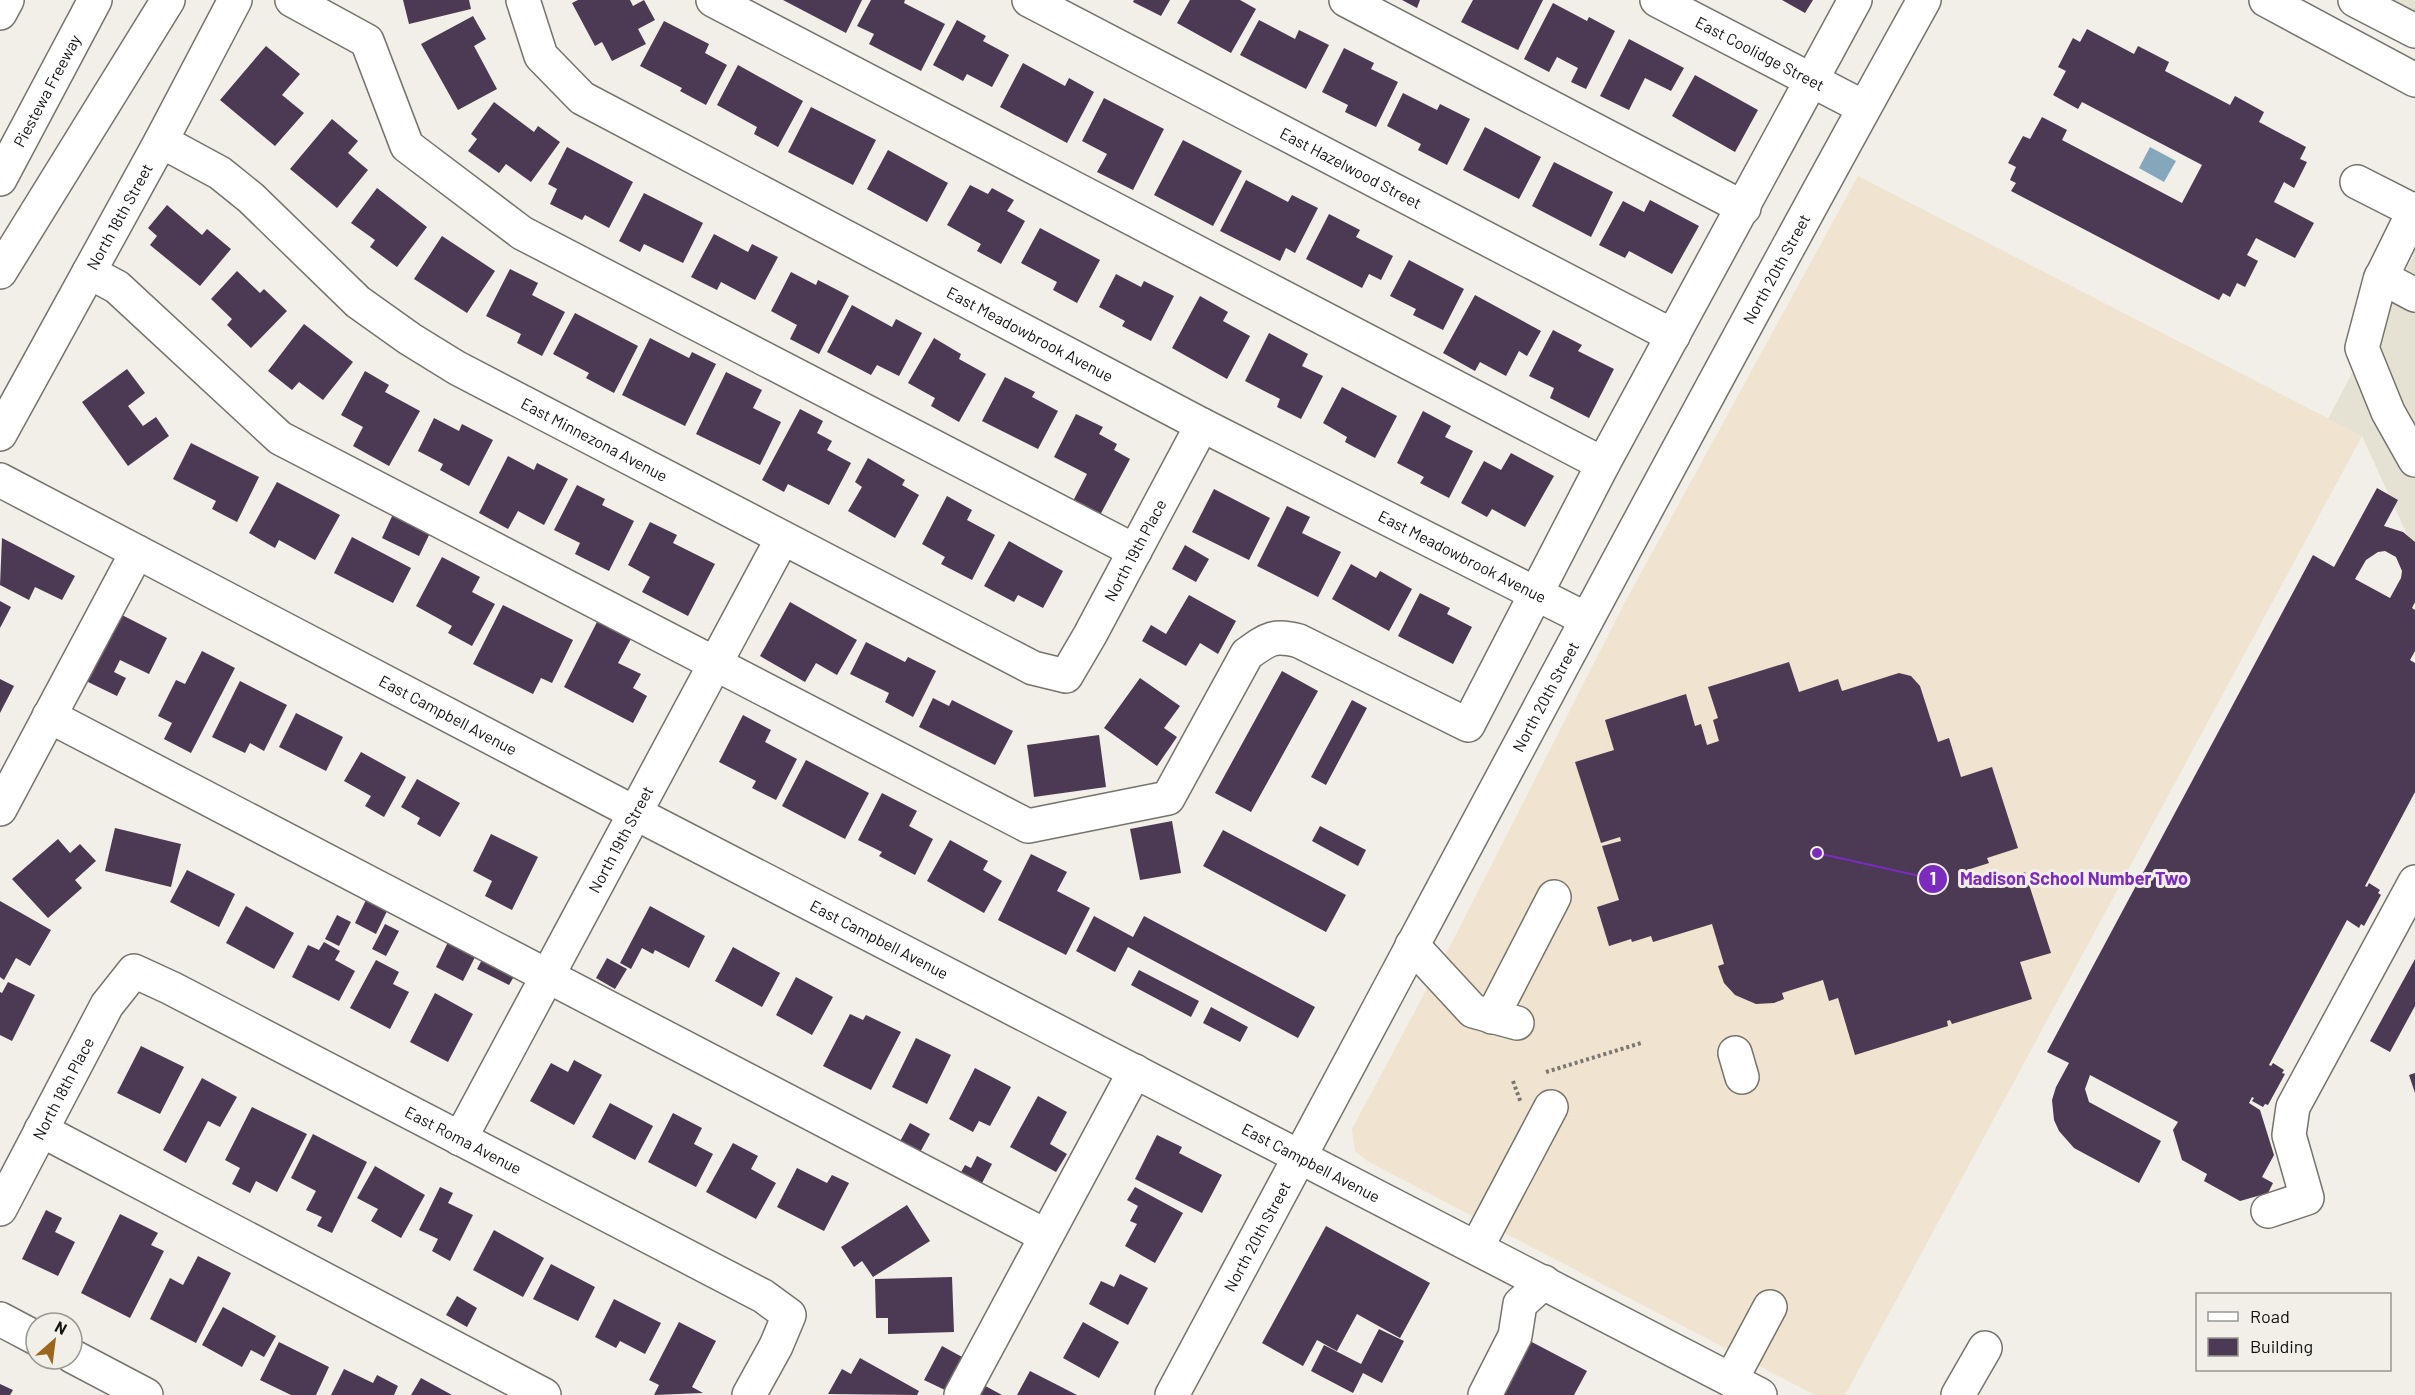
<svg xmlns="http://www.w3.org/2000/svg" width="2415" height="1395" viewBox="0 0 2415 1395" font-family="Barlow,sans-serif">
  <style>
    .built { fill: #e6e2d3 }
    .education { fill: #f0e3cf }
    .water { fill: #85a7bc }
    .building { fill: #4c3953; fill-rule: evenodd }
    .lines { fill: none; stroke-linecap: round; stroke-linejoin: round }
    .minor-casing { stroke: #75736c; stroke-width: 36 }
    .major-casing { stroke: #75736c; stroke-width: 36 }
    .highway-casing { stroke: #75736c; stroke-width: 36 }
    .path { stroke: #787772; stroke-width: 4; stroke-dasharray: 3 3; stroke-linecap: butt }
    .minor { stroke: #fff; stroke-width: 33 }
    .major { stroke: #fff; stroke-width: 33 }
    .highway { stroke: #fff; stroke-width: 33 }
    .labels { text-anchor: middle; stroke-width: 6; stroke-linejoin: round; paint-order: stroke }
    .street-label { font-size: 16px; fill: #131210; stroke: #f1efe7 }
    .leader { fill: none; stroke: #7b2cbf; stroke-width: 2 }
    .callout-dot { fill: #7b2cbf; stroke: #f1efe7; stroke-width: 2 }
    .mark-label { font-size: 18px; text-anchor: middle; font-weight: bold; fill: #fff }
    .callout-label { font-size: 18px; text-anchor: middle; font-weight: bold; fill: #7b2cbf; stroke: #f1efe7; stroke-width: 6; stroke-linejoin: round; paint-order: stroke }
  </style>
  <rect width="100%" height="100%" fill="#f1efe7"/>
  <!-- built -->
  <path class="built" d="M2389 0H2415V14Z
    M2415 253V552L2362 436 2328 419Z"/>
  <!-- education -->
  <path class="education" d="M1858 176 2362 436 1845 1395H1815L1369 1162 1355 1151 1352 1129 1459 929 1623 606Z"/>
  <!-- water -->
  <path class="water" d="M2150 147 2176 161 2164 182 2139 168Z"/>
  <!-- building -->
  <path class="building" d="M403 0H469L471 9 409 24Z
    M578 0H630L633 6 644 0 655 20 638 29 646 44 612 61 602 42 595 46 572 3Z
    M783 0H862L846 33Z
    M871 0H905L904 3 945 24 921 71 869 44 874 34 857 26Z
    M1134 0H1170L1161 16 1133 2Z
    M1190 0H1240L1256 9 1231 53 1177 23Z
    M1402 0H1420L1417 8Z
    M1473 0H1543L1518 50 1461 22Z
    M1782 0H1813L1805 13Z
    M1553 3 1587 21 1589 17 1615 31 1586 89 1571 82 1578 68 1557 57 1549 72 1524 59Z
    M473 16 486 39 474 46 497 89 458 110 421 44Z
    M957 20 986 36 983 41 1009 55 992 87 967 74 963 81 933 65Z
    M1259 20 1295 39 1299 30 1329 45 1306 89 1240 55Z
    M664 21 709 44 705 53 727 65 706 105 680 91 682 88 640 66Z
    M2087 29 2134 54 2138 46 2169 62 2165 71 2230 105 2235 96 2264 112 2259 122 2306 147 2300 159 2307 162 2294 188 2284 182 2274 202 2314 223 2295 258 2256 238 2247 255 2258 261 2245 287 2237 283 2230 297 2223 293 2219 300 2011 191 2016 183 2010 180 2016 167 2008 163 2023 136 2030 139 2042 117 2067 130 2062 140 2182 203 2202 165 2082 102 2078 109 2053 95 2066 71 2058 67 2073 38 2080 42Z
    M1629 39 1684 68 1671 91 1645 78 1629 110 1600 96Z
    M266 46 300 74 282 95 304 113 275 146 220 100Z
    M1344 48 1374 63 1371 69 1398 82 1376 127 1345 112 1348 105 1322 92Z
    M1023 63 1065 86 1069 78 1094 92 1067 143 1000 107Z
    M738 65 803 101 778 147 754 134 757 127 717 105Z
    M1695 75 1758 110 1735 152 1672 116Z
    M1403 93 1437 110 1440 104 1470 119 1447 165 1418 150 1421 144 1387 126Z
    M1104 98 1164 129 1133 190 1097 172 1107 154 1082 141Z
    M494 102 534 132 538 126 560 142 531 182 506 164 499 173 468 151 477 139 471 134Z
    M811 107 876 140 853 185 788 152Z
    M332 119 358 141 348 153 368 170 337 208 290 169Z
    M1485 127 1541 157 1519 199 1463 170Z
    M1183 140 1242 171 1213 226 1154 195Z
    M567 147 633 182 609 228 585 215 582 220 550 204 557 189 548 184Z
    M888 150 948 183 927 222 867 189Z
    M1554 162 1613 192 1591 237 1532 206Z
    M1246 180 1288 202 1292 195 1318 208 1295 253 1286 248 1280 261 1220 231Z
    M970 185 988 194 992 188 1014 200 1007 211 1025 221 1001 264 977 251 981 244 947 225Z
    M377 188 427 227 397 267 370 247 375 240 351 223Z
    M644 193 703 223 683 263 644 244 640 252 619 241Z
    M1650 200 1699 226 1672 274 1629 251 1625 258 1599 245 1623 201 1644 212Z
    M167 205 202 235 207 229 231 249 200 286 150 245 157 236 148 228Z
    M1329 214 1360 230 1356 237 1393 256 1381 280 1369 274 1362 288 1306 259Z
    M1040 228 1100 260 1077 303 1053 290 1057 282 1021 263Z
    M714 234 748 252 752 244 778 257 755 300 721 282 717 290 691 277Z
    M442 236 495 271 467 313 414 279Z
    M1409 260 1464 289 1443 330 1413 315 1416 309 1390 296Z
    M510 269 538 283 532 295 565 312 542 356 517 343 521 334 486 316Z
    M237 271 260 293 264 289 287 311 251 348 227 325 232 319 211 299Z
    M791 272 816 285 818 280 849 296 819 354 790 339 797 325 771 311Z
    M1116 274 1141 287 1144 281 1174 296 1151 341 1122 326 1125 321 1099 307Z
    M1475 295 1541 331 1527 356 1519 351 1506 376 1480 362 1475 371 1443 353Z
    M1200 296 1228 312 1223 321 1250 336 1227 379 1172 348Z
    M852 305 892 327 896 319 922 333 899 376 877 365 871 375 827 352Z
    M575 313 638 346 614 393 586 378 589 373 553 354Z
    M304 324 353 362 323 400 299 382 292 390 268 371Z
    M1553 330 1582 345 1578 351 1614 369 1589 418 1550 398 1554 388 1529 376Z
    M1269 333 1308 354 1302 366 1323 376 1301 419 1277 407 1280 399 1245 381Z
    M650 338 689 358 692 352 716 364 685 426 622 395Z
    M934 338 961 354 959 359 986 374 959 422 931 406 935 398 908 383Z
    M127 369 145 393 128 406 143 426 156 417 169 436 128 466 82 402Z
    M365 371 389 385 385 392 420 411 389 466 353 446 363 427 341 415Z
    M726 372 762 390 753 408 781 422 760 465 696 434Z
    M1005 377 1035 392 1032 397 1058 411 1038 449 982 421Z
    M1342 387 1397 416 1375 458 1345 442 1347 437 1323 423Z
    M800 409 823 421 817 433 832 441 827 450 851 463 829 505 788 484 784 492 762 480Z
    M1423 411 1451 426 1445 437 1473 451 1449 498 1420 483 1424 477 1397 463Z
    M1076 414 1103 427 1099 434 1117 444 1114 450 1130 459 1099 517 1072 503 1087 474 1054 457Z
    M434 418 459 431 462 424 493 440 469 486 440 470 443 464 418 451Z
    M191 443 259 477 237 522 212 509 216 501 173 479Z
    M1511 453 1554 476 1525 527 1492 509 1487 517 1461 503 1484 461 1501 470Z
    M508 456 534 470 537 463 568 479 544 525 518 511 508 529 479 513Z
    M868 458 905 480 902 485 919 495 895 538 848 511 862 487 855 482Z
    M277 482 340 515 315 560 279 540 275 548 249 533Z
    M577 485 605 499 602 505 634 521 609 571 575 554 580 543 554 530Z
    M2377 488 2398 500 2384 526 2403 532 2415 542V602L2412 608 2415 610V651L2410 660 2415 663V792L2365 886 2367 887 2369 883 2380 890 2378 893 2381 895 2364 926 2361 924 2359 928 2347 920 2269 1065 2271 1066 2273 1063 2284 1070 2282 1073 2285 1074 2268 1105 2265 1104 2263 1107 2252 1101 2254 1098 2252 1097 2249 1103 2260 1110 2274 1155 2262 1177 2273 1183 2268 1193 2240 1201 2204 1181 2207 1174 2182 1160 2173 1130 2178 1122 2090 1075 2085 1089 2089 1102 2161 1141 2139 1183 2074 1148 2059 1131 2054 1120 2052 1100 2056 1087 2069 1063 2047 1052 2313 555 2334 567ZM2385 551 2396 557 2402 571 2401 578 2390 598 2355 579 2366 560 2378 552Z
    M1214 489 1270 518 1249 560 1192 532Z
    M947 496 972 510 967 520 995 535 972 580 941 564 945 557 922 544Z
    M1287 506 1310 517 1302 533 1341 552 1318 597 1257 566Z
    M394 512 431 531 419 556 382 538Z
    M650 522 677 535 673 543 715 564 688 616 642 592 650 577 628 565Z
    M352 537 411 568 393 603 334 573Z
    M2 538 75 576 62 600 35 587 29 600 0 585Z
    M1009 541 1063 571 1043 608 1018 595 1014 602 984 586Z
    M1185 545 1209 559 1196 582 1172 569Z
    M442 557 480 577 472 592 495 604 472 646 448 633 452 626 416 606Z
    M1351 564 1376 578 1380 571 1412 589 1389 631 1332 599Z
    M1420 593 1450 608 1447 614 1472 627 1453 664 1398 636Z
    M1189 595 1236 621 1218 654 1200 643 1186 666 1142 641 1151 625 1166 634Z
    M0 601 11 607 0 628Z
    M790 602 857 640 837 675 816 663 805 682 760 656Z
    M503 605 573 640 552 683 541 678 533 694 473 664Z
    M120 614 167 638 149 674 120 660 114 672 126 678 117 696 86 681Z
    M597 622 631 639 618 663 641 674 633 688 647 696 633 723 564 687Z
    M866 642 905 662 908 657 936 671 913 717 885 702 889 693 850 674Z
    M202 651 235 668 191 753 164 739 172 723 158 716 176 680 185 684Z
    M1789 662 1799 692 1838 679 1842 691 1899 673 1911 676 1920 686 1938 742 1949 738 1961 777 1992 767 2018 848 1987 858 1989 863 1967 870 1971 883 1993 876 1994 881 2025 872 2051 953 2020 962 2032 999 1952 1024 1950 1020 1947 1021 1948 1026 1855 1055 1838 998 1829 1001 1823 980 1782 993 1784 999 1774 1003 1756 1004 1735 995 1724 983 1718 966 1724 964 1712 924 1653 942 1651 936 1632 942 1631 939 1609 946 1597 907 1619 900 1602 846 1621 841 1620 837 1601 843 1575 762 1614 750 1605 720 1686 694 1695 726 1701 724 1707 745 1719 741 1713 720 1718 718 1708 687Z
    M1282 671 1318 691 1251 812 1215 793Z
    M1140 678 1180 706 1164 728 1177 737 1157 766 1104 728Z
    M0 679 14 686 0 713Z
    M240 681 287 705 264 751 250 743 245 753 212 737Z
    M933 698 949 706 952 700 1013 731 995 765 919 727Z
    M1352 700 1367 708 1326 785 1311 777Z
    M296 713 343 737 326 771 279 747Z
    M743 715 771 730 765 742 797 759 776 800 752 788 756 781 719 762Z
    M1099 735 1106 787 1034 797 1027 745Z
    M361 752 406 777 384 817 365 806 371 796 344 781Z
    M806 760 869 793 845 839 782 806Z
    M417 779 460 803 440 837 417 824 420 818 401 807Z
    M882 793 917 811 909 826 933 839 915 875 879 856 882 852 858 840Z
    M1172 821 1181 873 1140 880 1130 829Z
    M1320 826 1366 850 1358 866 1312 841Z
    M115 828 181 844 171 887 105 871Z
    M1223 830 1346 895 1326 932 1203 866Z
    M491 834 538 857 512 910 485 896 492 881 473 871Z
    M58 839 70 853 80 844 96 861 75 880 82 888 48 918 12 879Z
    M950 840 988 861 983 870 1002 881 984 913 927 881Z
    M1031 854 1067 872 1057 891 1090 908 1066 955 998 920Z
    M187 870 235 894 219 927 170 902Z
    M366 900 387 911 376 934 355 923Z
    M0 901 51 930 30 966 16 958 4 980 0 977Z
    M246 906 294 933 274 969 226 943Z
    M650 906 705 936 689 968 655 950 653 954 642 948 631 969 620 963Z
    M337 915 351 922 339 946 325 939Z
    M1094 916 1133 937 1144 916 1315 1007 1298 1038 1128 947 1115 972 1076 951Z
    M385 924 399 931 386 956 372 949Z
    M450 938 477 953 463 981 436 967Z
    M324 942 340 951 335 960 355 971 339 1001 292 977 308 945 319 950Z
    M733 947 780 973 762 1007 715 981Z
    M484 956 516 973 509 985 477 969Z
    M607 958 627 969 615 989 596 978Z
    M2415 959V1006L2390 1052 2370 1041Z
    M376 960 399 972 393 984 409 992 390 1029 350 1008Z
    M1139 970 1199 1001 1191 1017 1131 985Z
    M796 977 833 997 812 1035 776 1015Z
    M8 982 35 995 12 1041 0 1035V992L2 993Z
    M435 993 473 1014 448 1062 410 1042Z
    M1211 1007 1248 1027 1240 1042 1203 1023Z
    M850 1014 863 1020 866 1015 901 1032 871 1090 823 1066Z
    M916 1038 951 1055 927 1104 892 1087Z
    M141 1046 184 1067 160 1114 117 1093Z
    M574 1060 602 1075 574 1125 530 1101 551 1063 568 1072Z
    M975 1068 1011 1087 990 1126 979 1121 973 1132 949 1119Z
    M2415 1073V1093L2409 1075Z
    M202 1078 237 1097 220 1127 208 1121 186 1163 163 1150Z
    M1038 1096 1067 1112 1050 1144 1067 1154 1056 1172 1010 1147Z
    M610 1103 653 1126 635 1160 592 1137Z
    M252 1107 307 1134 277 1192 256 1181 250 1193 232 1184 240 1168 225 1160Z
    M673 1113 702 1128 694 1144 713 1154 696 1187 648 1162Z
    M910 1123 930 1134 917 1158 897 1147Z
    M313 1134 367 1162 332 1233 317 1226 322 1217 306 1210 316 1191 291 1178Z
    M1157 1135 1182 1147 1179 1153 1222 1175 1202 1213 1135 1179Z
    M733 1143 758 1156 751 1169 776 1183 756 1219 706 1192Z
    M977 1156 992 1164 981 1185 960 1174 965 1165 971 1168Z
    M375 1166 425 1195 401 1238 371 1221 378 1209 357 1198Z
    M797 1168 827 1183 832 1175 849 1183 824 1231 777 1207Z
    M440 1187 453 1193 448 1203 473 1215 450 1261 432 1251 438 1239 419 1230Z
    M1135 1187 1183 1213 1155 1263 1125 1246 1137 1224 1130 1221 1138 1206 1127 1200Z
    M907 1205 930 1241 873 1277 862 1261 854 1267 841 1247Z
    M46 1210 62 1218 55 1232 75 1242 58 1276 22 1259Z
    M120 1214 158 1233 151 1245 164 1251 130 1318 81 1293Z
    M1326 1226 1430 1283 1400 1338 1357 1314 1337 1351 1317 1340 1303 1366 1262 1343Z
    M494 1230 544 1258 523 1297 473 1270Z
    M198 1256 231 1273 196 1343 150 1319 170 1278 183 1285Z
    M551 1264 595 1287 578 1321 533 1299Z
    M1120 1274 1148 1288 1128 1325 1089 1304 1101 1281 1114 1287Z
    M952 1277 954 1332 888 1334V1318H876L875 1279Z
    M457 1296 477 1308 467 1327 446 1315Z
    M614 1299 661 1323 645 1354 620 1341 616 1348 595 1337Z
    M223 1307 276 1336 264 1357 251 1350 242 1367 202 1345Z
    M679 1322 716 1341 692 1387 703 1393 654 1395 659 1385 649 1380Z
    M1083 1322 1119 1342 1099 1378 1063 1358Z
    M1379 1329 1404 1341 1382 1383 1363 1373 1353 1393 1311 1371 1324 1345 1361 1364Z
    M1528 1340 1587 1371 1574 1395H1499Z
    M279 1342 329 1367 316 1395H291L260 1380Z
    M942 1346 964 1358 947 1391 924 1380Z
    M860 1358 919 1391 917 1395 828 1394 842 1369 851 1374Z
    M344 1369 373 1383 377 1375 398 1386 394 1395H331Z
    M1030 1371 1077 1395H1017Z
    M421 1378 452 1395H411Z
    M978 1382 1002 1395H971Z
    M0 1384 13 1390 10 1395H0Z"/>
  <g class="lines">
    <!-- minor casing -->
    <g class="minor-casing">
      <g id="minor">
        <path d="M292 0 367 41 407 146 522 233 1135 551"/>
        <path id="s1" d="M523 0 541 56 582 98 1202 425 1586 619"/>
        <path d="M713 0 1603 464"/>
        <path id="s2" d="M1029 0 1673 336"/>
        <path d="M1346 0 1744 208"/>
        <path id="s3" d="M1657 0 1863 107"/>
        <path id="s4" d="M161 141 220 173 251 198 358 302 410 339 457 368 1033 668 1066 676 1090 635 1202 425"/>
        <path d="M2357 182 2414 211"/>
        <path d="M2415 209 2380 280 2362 348 2388 412 2415 460"/>
        <path d="M89 272 117 287 280 438 1028 826 1168 798 1247 654C1268 639 1274 634 1299 641L1468 725 1603 464 1855 0"/>
        <path d="M2381 277 2415 295"/>
        <path id="s5" d="M0 434 161 141 235 0"/>
        <path id="s6" d="M0 480 635 813 1760 1395"/>
        <path d="M49 716 1046 1236"/>
        <path d="M0 809 137 552"/>
        <path d="M1412 945 1473 1011 1517 1023"/>
        <path d="M1492 1017 1554 897"/>
        <path d="M1735 1053 1742 1077"/>
        <path d="M41 1130 544 1395"/>
        <path id="s7" d="M460 1139 782 539"/>
        <path id="s8" d="M0 1209 107 1005 134 971 171 988 763 1296 789 1315 776 1346 749 1395"/>
        <path d="M2268 1211 2307 1198 2289 1135 2293 1107 2415 882"/>
        <path d="M1477 1247 1551 1107"/>
        <path d="M0 1319 36 1338"/>
        <path d="M72 1356 146 1395"/>
        <path d="M1731 1380 1770 1307"/>
        <path d="M961 1395 1135 1071"/>
        <path id="s9" d="M1172 1395C1422 930 1668 462 1924 0"/>
        <path d="M1485 1395 1515 1336 1520 1304 1544 1282"/>
        <path d="M1958 1395 1985 1348"/>
      </g>
    </g>
    <!-- major casing -->
    <g class="major-casing">
      <path id="major" d="M2266 0 2415 80
        M2355 0 2415 31"/>
    </g>
    <!-- highway casing -->
    <g class="highway-casing">
      <g id="highway">
        <path d="M0 13 7 0"/>
        <path id="s10" d="M0 179 95 0"/>
        <path d="M0 272 168 0"/>
      </g>
    </g>
    <!-- path -->
    <path class="path" d="M1546 1072 1641 1043
      M1513 1081 1521 1103"/>
    <!-- minor -->
    <use href="#minor" class="minor"/>
    <!-- major -->
    <use href="#major" class="major"/>
    <!-- highway -->
    <use href="#highway" class="highway"/>
  </g>
  <g class="labels">
    <!-- street labels -->
    <g class="street-label">
      <text dy="6" stroke="none"><textPath href="#s3" startOffset="116">East Coolidge Street</textPath></text>
      <text dy="6" stroke="none"><textPath href="#s10" startOffset="100">Piestewa Freeway</textPath></text>
      <text dy="6" stroke="none"><textPath href="#s2" startOffset="363">East Hazelwood Street</textPath></text>
      <text dy="6" stroke="none"><textPath href="#s5" startOffset="248">North 18th Street</textPath></text>
      <text dy="6" stroke="none"><textPath href="#s9" startOffset="1278">North 20th Street</textPath></text>
      <text dy="6" stroke="none"><textPath href="#s1" startOffset="624">East Meadowbrook Avenue</textPath></text>
      <text dy="6" stroke="none"><textPath href="#s4" startOffset="530">East Minnezona Avenue</textPath></text>
      <text dy="6" stroke="none"><textPath href="#s4" startOffset="1202">North 19th Place</textPath></text>
      <text dy="6" stroke="none"><textPath href="#s1" startOffset="1110">East Meadowbrook Avenue</textPath></text>
      <text dy="6" stroke="none"><textPath href="#s9" startOffset="792">North 20th Street</textPath></text>
      <text dy="6" stroke="none"><textPath href="#s6" startOffset="506">East Campbell Avenue</textPath></text>
      <text dy="6" stroke="none"><textPath href="#s7" startOffset="340">North 19th Street</textPath></text>
      <text dy="6" stroke="none"><textPath href="#s6" startOffset="992">East Campbell Avenue</textPath></text>
      <text dy="6" stroke="none"><textPath href="#s8" startOffset="136">North 18th Place</textPath></text>
      <text dy="6" stroke="none"><textPath href="#s8" startOffset="644">East Roma Avenue</textPath></text>
      <text dy="6" stroke="none"><textPath href="#s6" startOffset="1478">East Campbell Avenue</textPath></text>
      <text dy="6" stroke="none"><textPath href="#s9" startOffset="180">North 20th Street</textPath></text>
    </g>
  </g>
  <!-- callouts -->
  <path class="leader" d="M1817 853L1933 879"/>
  <g class="callout-dot">
    <circle cx="1817" cy="853" r="6"/>
    <circle cx="1933" cy="879" r="15"/>
  </g>
  <g class="mark-label">
    <text x="1933" y="885">1</text>
  </g>
  <g class="callout-label">
    <text x="2074" y="885">Madison School Number Two</text>
  </g>
  <!-- legend -->
  <rect x="2196" y="1293" width="195" height="78" fill="#f1efe7" stroke="#989791" stroke-width="1.5"/>
  <rect x="2208" y="1312" width="30" height="9" fill="#ffffff" stroke="#989791" stroke-width="1.5"/>
  <text x="2250" y="1323" font-size="18" fill="#131210">Road</text>
  <rect x="2208" y="1338" width="30" height="18" fill="#4c3953" stroke="#989791" stroke-width="1.5"/>
  <text x="2250" y="1353" font-size="18" fill="#131210">Building</text>
  <!-- north arrow -->
  <g transform="translate(54 1341) rotate(28)"><circle r="28" fill="#f1efe7" stroke="#989791" stroke-width="1.5"/>
  <path d="M0-4.5L10 22L0 15L-10 22Z" fill="#9b661d"/>
  <text y="-9" font-size="16" font-weight="bold" text-anchor="middle" fill="#131210">N</text>
  </g>
</svg>
